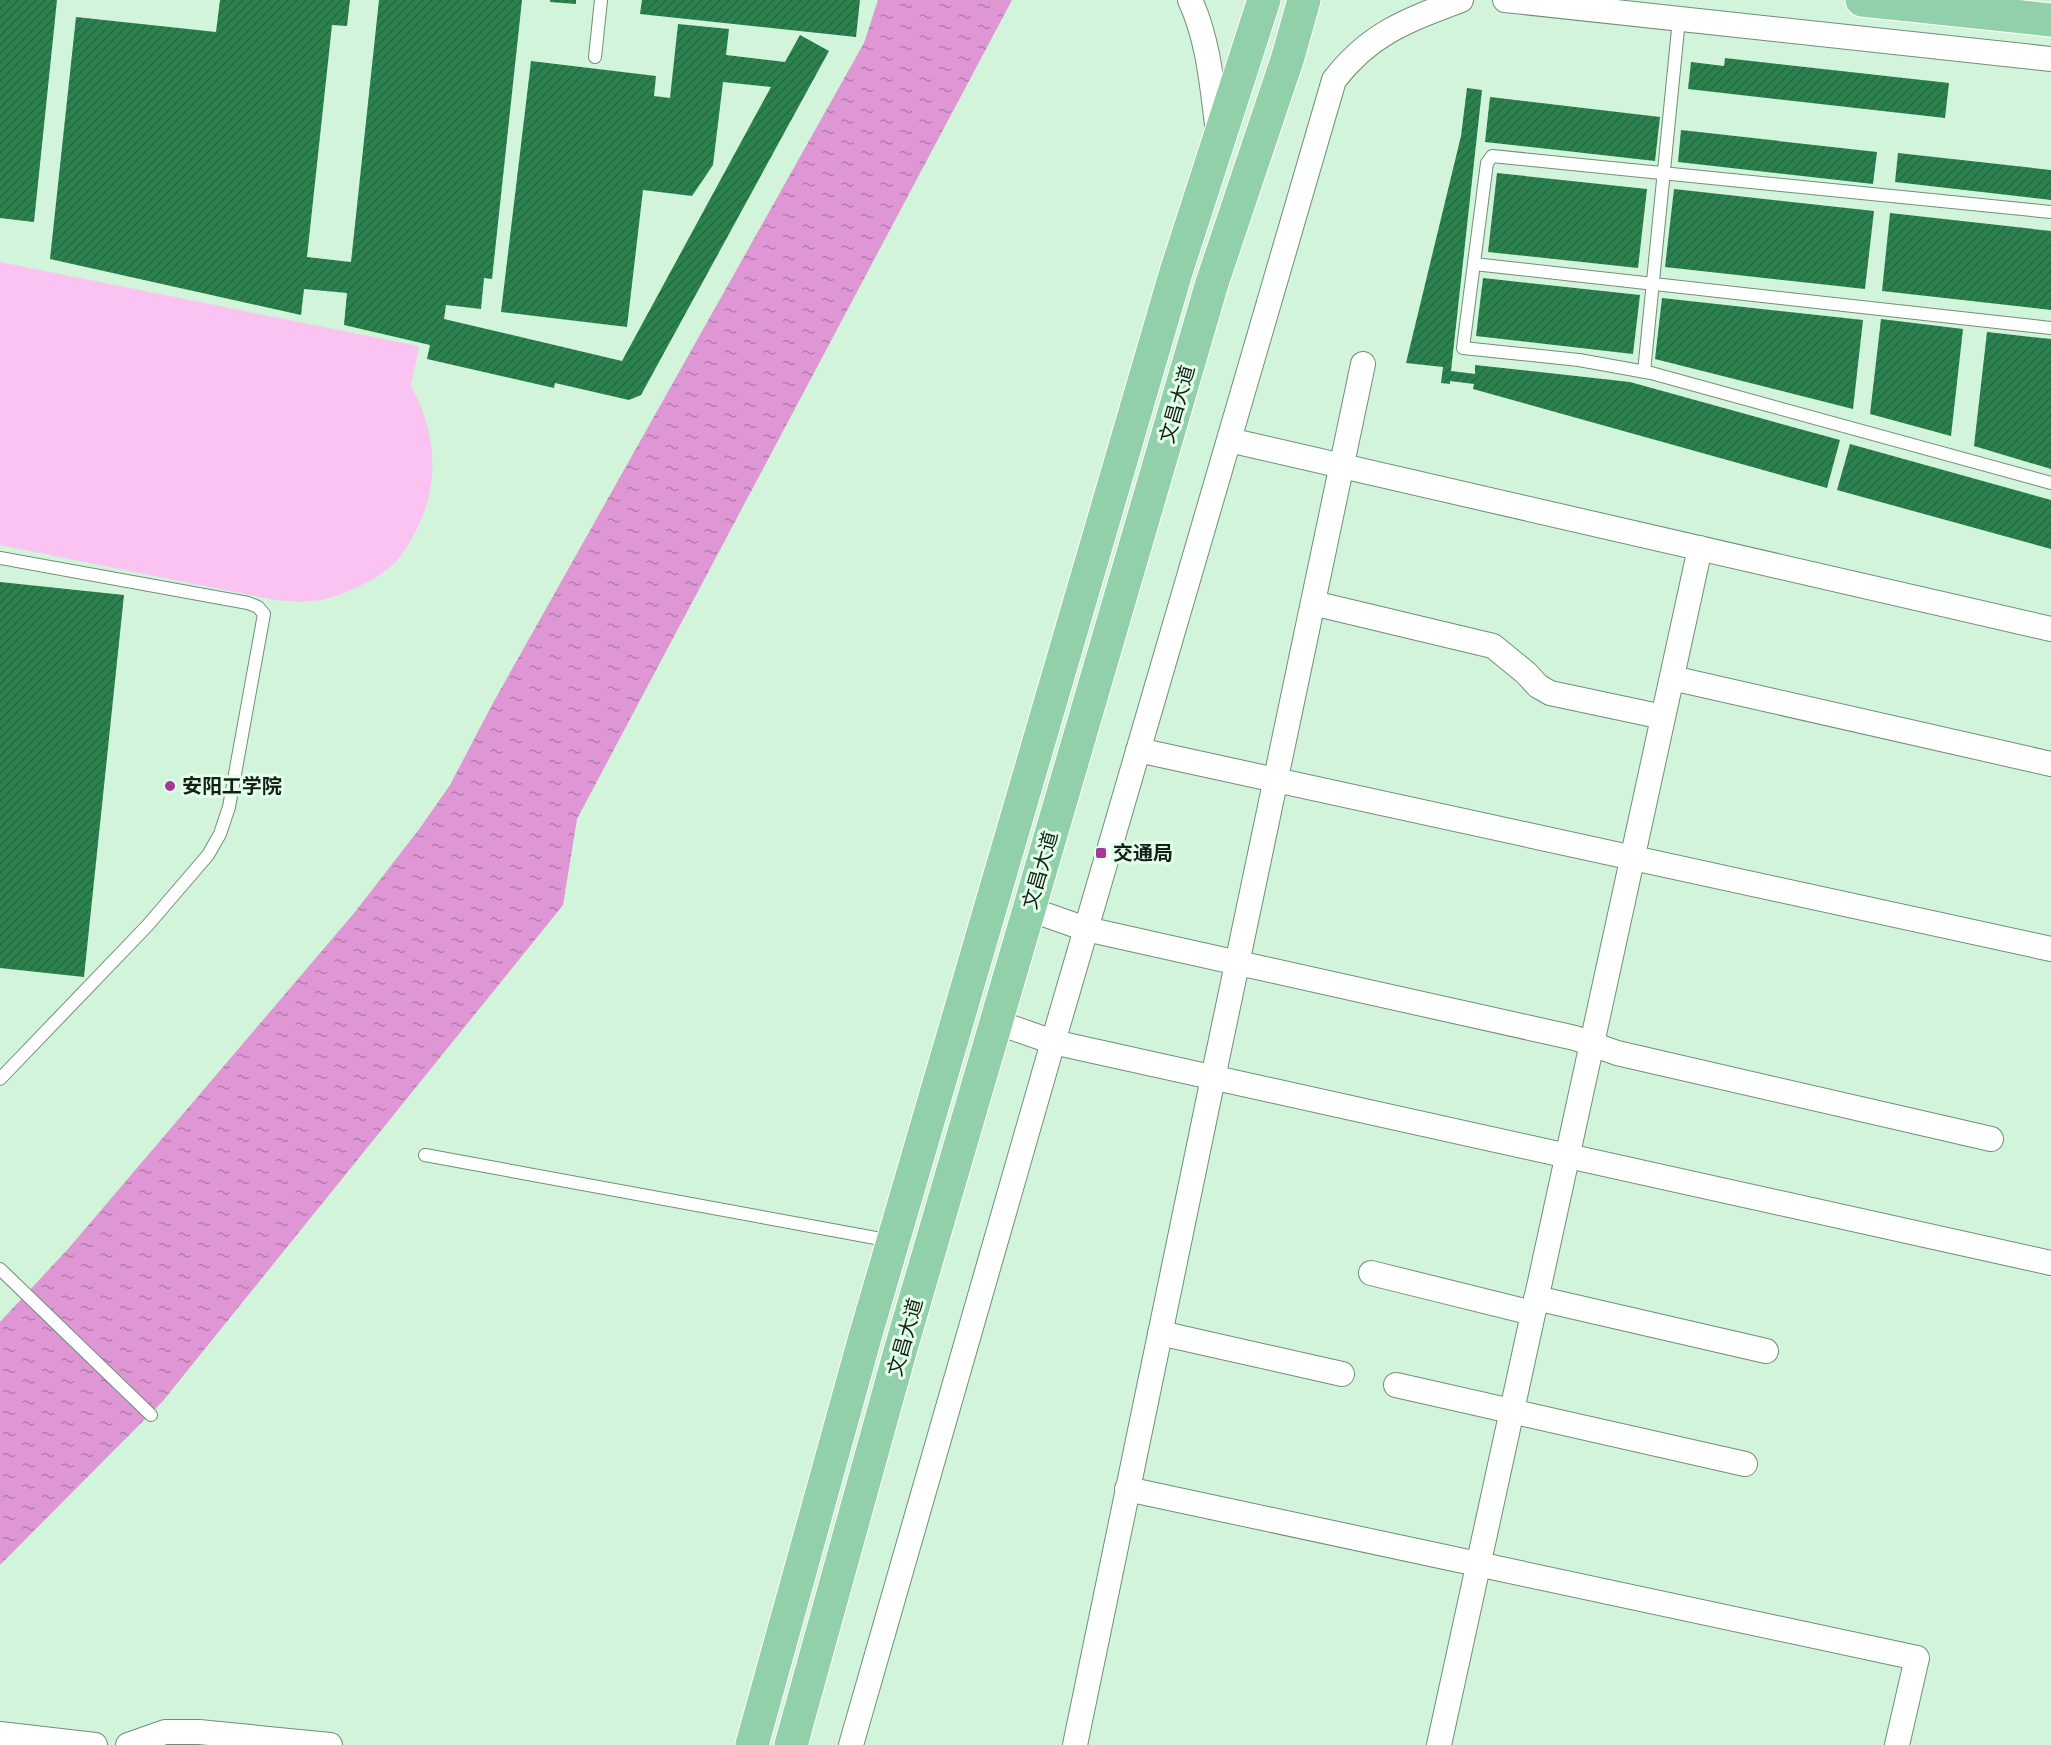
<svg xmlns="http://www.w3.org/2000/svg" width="2051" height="1745" viewBox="0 0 2051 1745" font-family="Quicksand,'Noto Sans SC',sans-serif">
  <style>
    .pitch { fill: #fbc3f2 }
    .water { fill: url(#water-ripples) }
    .building { fill: url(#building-hatch) }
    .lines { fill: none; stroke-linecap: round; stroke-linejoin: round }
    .lane-casing { stroke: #6f8f78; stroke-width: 14 }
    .street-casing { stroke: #6f8f78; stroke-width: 26 }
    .primary-casing { stroke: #fff; stroke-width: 35 }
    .lane { stroke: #fff; stroke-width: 12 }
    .street { stroke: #fff; stroke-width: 24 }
    .primary { stroke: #91d0a9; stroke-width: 33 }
    .poi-dot { fill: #a4399a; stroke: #e3ffea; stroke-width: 2 }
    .labels { text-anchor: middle; stroke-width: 6; stroke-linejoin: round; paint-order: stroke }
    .street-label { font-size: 20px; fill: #131f16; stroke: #e3ffea }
    .poi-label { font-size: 20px; font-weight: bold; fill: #131f16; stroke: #e3ffea; text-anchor: start }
  </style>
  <defs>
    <pattern id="water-ripples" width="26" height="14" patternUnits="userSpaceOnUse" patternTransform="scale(1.5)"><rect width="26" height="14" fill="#de97d4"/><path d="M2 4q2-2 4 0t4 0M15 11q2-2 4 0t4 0" fill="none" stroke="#b37bab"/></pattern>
    <pattern id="building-hatch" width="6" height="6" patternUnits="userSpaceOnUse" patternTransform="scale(1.5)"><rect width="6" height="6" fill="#2b824e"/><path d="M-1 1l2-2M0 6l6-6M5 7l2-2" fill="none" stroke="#246a40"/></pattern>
  </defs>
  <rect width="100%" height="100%" fill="#d1f4da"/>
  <!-- pitch -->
  <path class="pitch" d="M0 262 419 346 411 386C437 433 441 486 414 534 408 545 400 559 390 567 377 578 362 585 346 592 339 594 332 598 325 599 308 603 292 601 275 600L0 545Z"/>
  <!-- water -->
  <path class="water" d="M878 0H1012L577 819 563 905 162 1402 0 1565V1322L68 1249 355 912 420 828 450 785 493 703 864 43Z"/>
  <!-- building -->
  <path class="building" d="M0 0H57L34 222 0 218Z
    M220 0H350L347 26 332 25 307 257 351 262 379 0H522L492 279 484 278 481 309 446 305 444 319 622 361 771 87 723 82 713 165 692 196 643 190 627 327 501 312 531 61 656 76 654 96 670 98 678 24 729 29 726 55 785 62 800 35 829 51 641 395 629 400 555 383 554 388 427 359 430 345 344 325 347 293 304 289 301 315 50 259 76 17 216 32Z
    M550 0H576V4L550 2Z
    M642 0H860L856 37 640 14Z
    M1725 58 1949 83 1945 118 1688 89 1691 62 1724 66Z
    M1467 88 1482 90 1451 371 1475 374V365L1630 382 1840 440 1827 488 1473 389 1474 384 1450 381V384L1441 383 1443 367 1406 363 1461 136Z
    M1490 97 1660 117 1655 161 1485 142Z
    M1681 130 1877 152 1873 184 1678 162Z
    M1898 153 2051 170V200L1895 182Z
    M1497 173 1647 189 1638 268 1488 252Z
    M1674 189 1874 211 1865 289 1665 267Z
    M1890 213 2051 231V310L1882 291Z
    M1483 278 1640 295 1633 354 1476 336Z
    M1662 298 1863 320 1853 409 1655 359Z
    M1881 319 1963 329 1951 436 1870 414Z
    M1987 332 2051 339V469L1974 446Z
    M1850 444 2051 500V549L1837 490Z
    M0 582 124 595 84 977 0 968Z"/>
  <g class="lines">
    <!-- lane casing -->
    <g class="lane-casing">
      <path id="lane" d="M595 57 601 0
        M2051 212 1492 156 1487 163 1463 348 1579 360 1651 373 2051 483
        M1474 264 2051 328
        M1644 372 1679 19
        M0 558 248 603 258 607 264 614 229 807 220 834 208 855 147 926 0 1079
        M425 1155 892 1241
        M0 1269 151 1415"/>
    </g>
    <!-- street casing -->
    <g class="street-casing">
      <path id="street" d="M1190 0C1209 41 1212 87 1218 132
        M1505 0 2051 59
        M1229 440 2051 629
        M1313 603 1493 646 1526 673 1538 686 1550 693 1663 717
        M1672 678 2051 764
        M1138 750 2051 949
        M1029 909 1086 929 1575 1038 1617 1053 1991 1139
        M996 1022 1053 1042 2051 1263
        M1371 1273 1533 1313
        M1536 1298 1766 1351
        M1160 1333 1342 1374
        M1396 1385 1745 1464
        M1127 1489 1917 1658 1897 1745
        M0 1734 95 1745
        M128 1745 165 1732H199L330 1745
        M851 1745 1053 1042 1334 80C1370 33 1408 20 1461 0
        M1075 1745 1213 1078 1363 364
        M1439 1745 1700 548"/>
    </g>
    <!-- primary casing -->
    <g class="primary-casing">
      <path id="primary" d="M1862 0 2051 20
        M752 1745 865 1337 1176 272 1264 0
        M791 1745 901 1348 1212 283 1288 57 1304 0"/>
    </g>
    <!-- lane -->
    <use href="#lane" class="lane"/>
    <!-- street -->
    <use href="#street" class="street"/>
    <!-- primary -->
    <use href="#primary" class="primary"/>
  </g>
  <!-- markers -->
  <g class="poi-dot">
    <circle cx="170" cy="786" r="6"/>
    <rect x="1095" y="847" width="12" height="12" rx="3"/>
  </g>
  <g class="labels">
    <!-- street labels -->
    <g class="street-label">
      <text transform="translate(1177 404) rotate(-74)" y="7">文昌大道</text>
      <text transform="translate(1040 870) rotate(-74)" y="7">文昌大道</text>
      <text transform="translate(905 1337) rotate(-74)" y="7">文昌大道</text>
    </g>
    <!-- poi labels -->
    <g class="poi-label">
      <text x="182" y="793">安阳工学院</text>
      <text x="1113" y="860">交通局</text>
    </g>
  </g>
</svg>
